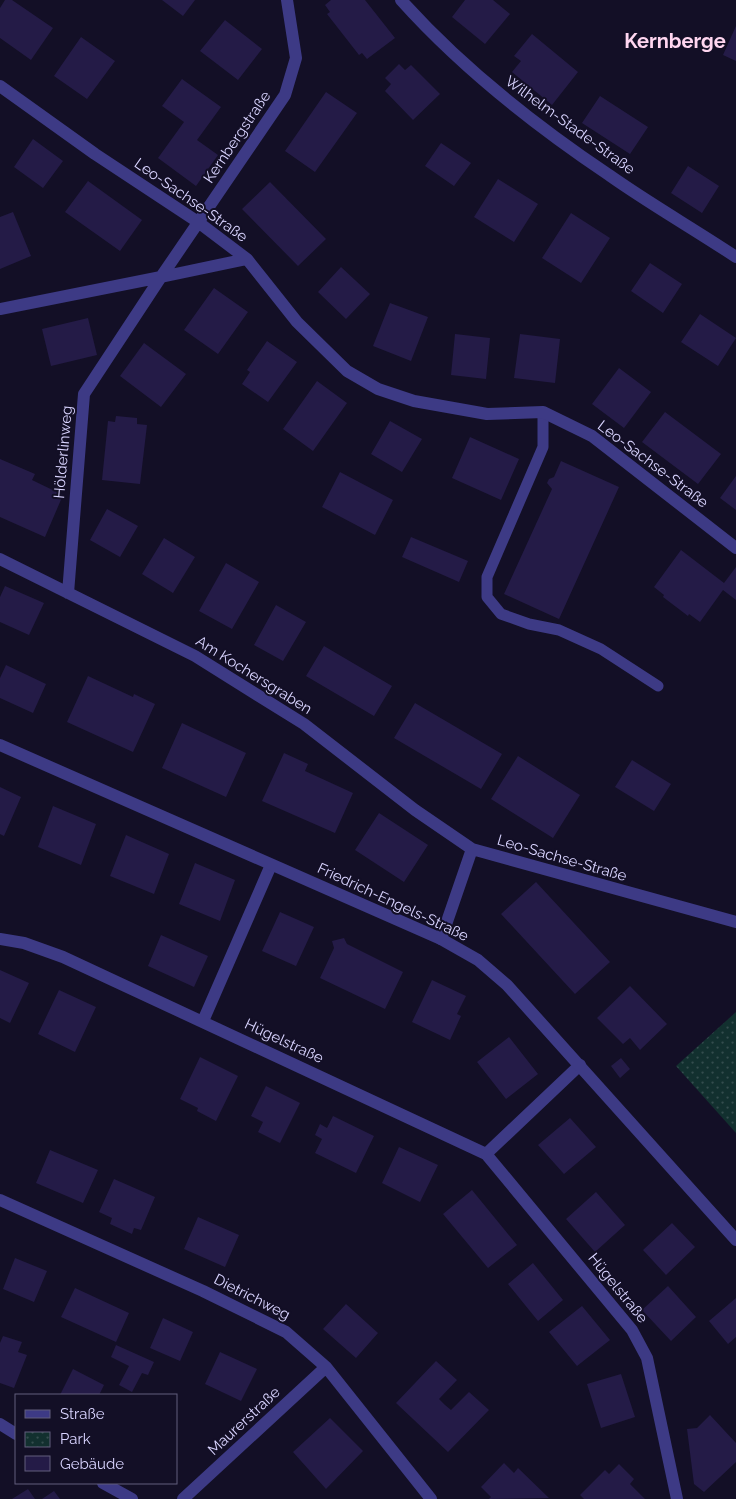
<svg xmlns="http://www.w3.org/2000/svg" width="736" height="1499" viewBox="0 0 736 1499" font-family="Raleway,sans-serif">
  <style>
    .park { fill: url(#park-dots) }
    .building { fill: #241b47 }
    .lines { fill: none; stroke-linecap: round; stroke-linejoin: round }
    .service { stroke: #3d3a85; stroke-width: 11 }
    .minor { stroke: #3d3a85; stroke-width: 12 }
    .tertiary { stroke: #3d3a85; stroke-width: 12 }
    .labels { text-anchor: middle; stroke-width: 4; stroke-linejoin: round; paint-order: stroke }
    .street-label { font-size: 15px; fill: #d9d4ff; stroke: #130f26 }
    .district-label { font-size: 20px; font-weight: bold; fill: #ffd6f0; stroke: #130f26 }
  </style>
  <defs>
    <pattern id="park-dots" width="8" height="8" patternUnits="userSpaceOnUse" patternTransform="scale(1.25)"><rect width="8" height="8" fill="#12302f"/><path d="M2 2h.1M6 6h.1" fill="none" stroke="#344d4e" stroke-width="1.8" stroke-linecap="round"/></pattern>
  </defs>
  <rect width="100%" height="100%" fill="#130f26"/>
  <!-- park -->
  <path class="park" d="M736 1012V1133L676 1066Z"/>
  <!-- building -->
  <path class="building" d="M5 0H12L53 28 31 60 0 38V8Z
    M162 0H195L183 16Z
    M331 0H365L395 38 367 59 362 53 359 55 327 14 330 12 325 5Z
    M465 0H493L510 14 485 44 452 17Z
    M225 20 262 49 238 80 200 51Z
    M736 26V61L723 55Z
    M532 34 578 72 552 105 512 72 521 61 514 56Z
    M81 37 115 61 87 99 54 76Z
    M399 64 405 70 411 65 440 94 413 120 385 91 391 84 385 78Z
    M182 79 221 107 197 140 218 155 196 186 158 158 184 122 162 106Z
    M326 92 357 113 315 172 285 151Z
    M600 96 648 127 630 154 582 123Z
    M33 139 63 161 43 188 14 167Z
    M441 143 471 163 454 186 425 166Z
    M688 166 719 186 702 213 671 193Z
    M498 179 538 204 514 242 474 217Z
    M88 181 142 220 120 251 65 212Z
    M270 182 326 239 298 266 242 209Z
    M13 212 31 256 0 269V217Z
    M571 213 610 238 581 283 542 258Z
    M650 263 682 284 663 313 631 291Z
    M341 267 370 294 346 319 318 292Z
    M214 288 248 312 218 354 184 330Z
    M390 303 428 317 411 361 373 346Z
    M700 314 736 338 718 366 681 342Z
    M88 318 97 355 51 366 42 329Z
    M455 334 490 338 486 379 451 375Z
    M520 334 560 339 555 383 514 378Z
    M267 341 297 362 268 402 242 384 250 372 247 370Z
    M144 343 186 374 161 407 120 376Z
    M619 368 651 392 624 428 592 404Z
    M317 381 347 403 313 451 283 429Z
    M665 412 721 454 698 484 642 442Z
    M116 416 137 418V424L147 425 140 484 102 480 108 421 115 422Z
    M390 421 422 439 402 472 371 454Z
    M470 437 519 459 501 500 452 478Z
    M0 459 35 474 32 480 63 495 45 537 0 517Z
    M561 461 619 487 559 619 504 594 552 489 547 483 549 479 554 477Z
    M340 472 393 500 375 535 322 507Z
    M736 476V510L720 498Z
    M107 509 138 526 120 557 90 540Z
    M411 537 468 561 459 582 402 557Z
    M164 538 195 557 173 593 142 574Z
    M681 550 724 583 736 567V600L723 590 700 622 689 614 688 616 663 597 664 595 654 587Z
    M226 563 259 582 232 629 199 611Z
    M5 586 44 603 29 635 0 622V597Z
    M276 605 306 622 283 661 254 645Z
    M324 646 392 686 374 716 306 676Z
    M6 665 46 684 33 713 0 698V678Z
    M88 676 133 697 134 694 155 704 133 752 67 722Z
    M415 703 502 754 481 789 394 738Z
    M182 723 246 753 226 797 162 768Z
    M284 753 308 764 305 771 353 793 335 833 262 801Z
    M518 756 580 795 553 838 491 799Z
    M632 760 671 784 654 811 615 787Z
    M0 787 21 797 4 836 0 834Z
    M53 806 96 824 81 865 38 847Z
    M379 813 428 845 404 882 355 850Z
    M126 835 169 854 154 894 110 876Z
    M195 863 235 880 220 921 179 904Z
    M536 882 610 962 575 994 501 914Z
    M280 912 314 927 296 966 262 951Z
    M161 935 208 956 194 987 148 966Z
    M344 938 347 944 403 972 385 1009 320 978 334 948 332 941Z
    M0 970 29 983 10 1023 0 1018Z
    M432 980 466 996 457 1014 461 1016 450 1040 412 1022Z
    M630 986 667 1024 640 1050 630 1038 623 1044 597 1018Z
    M59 990 96 1007 75 1052 38 1034Z
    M509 1037 538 1074 506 1099 477 1062Z
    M200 1057 238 1076 216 1121 197 1111 198 1108 180 1099Z
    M621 1058 630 1069 620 1078 611 1066Z
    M266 1086 300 1103 280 1143 258 1132 263 1122 251 1116Z
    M333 1116 374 1136 356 1173 315 1153 322 1139 315 1135 320 1124 327 1128Z
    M570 1118 596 1147 564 1174 538 1145Z
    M399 1147 438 1165 420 1202 382 1183Z
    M50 1150 98 1170 83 1203 36 1183Z
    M114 1179 155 1197 141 1230 134 1228 132 1234 110 1224 112 1218 99 1212Z
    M472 1190 517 1245 488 1268 443 1214Z
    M596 1192 625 1225 595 1252 566 1219Z
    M198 1217 239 1235 225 1267 184 1249Z
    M672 1223 695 1247 666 1275 643 1250Z
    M15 1258 47 1271 34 1302 3 1289Z
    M533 1263 563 1300 538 1321 508 1284Z
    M668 1286 696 1317 671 1341 642 1310Z
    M75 1288 129 1313 116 1342 61 1317Z
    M736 1298V1337L728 1344 709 1321Z
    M346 1304 378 1333 356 1358 323 1329Z
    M582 1306 610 1340 577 1366 549 1332Z
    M163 1318 193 1332 180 1361 150 1348Z
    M3 1336 22 1342 18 1352 27 1355 14 1388 0 1383V1343Z
    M116 1345 154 1362 148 1375 142 1373 132 1392 119 1385 129 1366 111 1357Z
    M220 1352 257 1369 241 1401 205 1384Z
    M436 1361 457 1380 439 1399 445 1405 451 1410 469 1392 489 1410 448 1452 396 1403Z
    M73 1369 104 1385 99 1395H60Z
    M621 1374 635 1417 601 1428 587 1384Z
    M710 1415 736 1443V1462L704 1492 694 1484 687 1429 697 1428Z
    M330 1418 363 1451 326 1489 293 1452Z
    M504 1463 514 1473 518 1468 549 1498 489 1499 491 1497 481 1487Z
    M619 1464 634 1479 630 1484 645 1499H584L580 1495 605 1470 609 1474Z
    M28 1489 35 1499H12Z
    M54 1491 60 1499H42Z"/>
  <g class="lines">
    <!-- service -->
    <path class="service" d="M543 412V447L487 577V597L501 614 529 624 559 630 601 649 658 686"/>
    <!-- minor -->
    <path class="minor" d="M401 0C462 68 533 124 609 175 650 204 694 229 736 257
      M0 86 95 154 198 222 247 259 297 322 347 371 378 389 414 401 487 414 543 412 592 436 736 548
      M0 309 161 277 285 95 296 58 287 0
      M0 559 195 656 304 724 415 810 472 849
      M68 593 84 394 161 277 247 259
      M0 939 24 943 63 957 486 1154 632 1330 647 1358 677 1499
      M441 939 472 849 736 922
      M203 1021 271 865
      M486 1154 580 1065
      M0 1200 203 1291 286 1332 326 1367 431 1499
      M0 1424 16 1434
      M103 1483 132 1499
      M183 1499 326 1367"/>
    <!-- tertiary -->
    <path class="tertiary" d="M0 745 441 939 478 960 507 985 736 1240"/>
  </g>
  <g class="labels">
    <!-- street labels -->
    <g class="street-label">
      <text transform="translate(570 125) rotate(36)" y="5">Wilhelm-Stade-Straße</text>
      <text transform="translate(237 137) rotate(-56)" y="5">Kernbergstraße</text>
      <text transform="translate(191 200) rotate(35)" y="5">Leo-Sachse-Straße</text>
      <text transform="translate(63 452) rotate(-85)" y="5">Hölderlinweg</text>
      <text transform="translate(653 464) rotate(37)" y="5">Leo-Sachse-Straße</text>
      <text transform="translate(254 675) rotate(32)" y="5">Am Kochersgraben</text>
      <text transform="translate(562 858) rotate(16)" y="5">Leo-Sachse-Straße</text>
      <text transform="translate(393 902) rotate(25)" y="5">Friedrich-Engels-Straße</text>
      <text transform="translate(284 1041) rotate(25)" y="5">Hügelstraße</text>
      <text transform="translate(618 1288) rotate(51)" y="5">Hügelstraße</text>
      <text transform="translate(252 1297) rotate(27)" y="5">Dietrichweg</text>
      <text transform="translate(244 1421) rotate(-43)" y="5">Maurerstraße</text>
    </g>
    <!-- district labels -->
    <g class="district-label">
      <text x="675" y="48">Kernberge</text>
    </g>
  </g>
  <!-- legend -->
  <rect x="15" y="1394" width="162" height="90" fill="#130f26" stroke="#625e7d"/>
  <rect x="25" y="1410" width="25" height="8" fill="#3d3a85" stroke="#625e7d"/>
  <text x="60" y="1419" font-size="15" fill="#d9d4ff">Straße</text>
  <rect x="25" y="1432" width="25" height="15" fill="url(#park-dots)" stroke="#625e7d"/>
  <text x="60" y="1444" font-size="15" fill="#d9d4ff">Park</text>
  <rect x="25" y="1456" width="25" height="15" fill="#241b47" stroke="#625e7d"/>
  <text x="60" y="1469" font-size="15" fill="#d9d4ff">Gebäude</text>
</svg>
